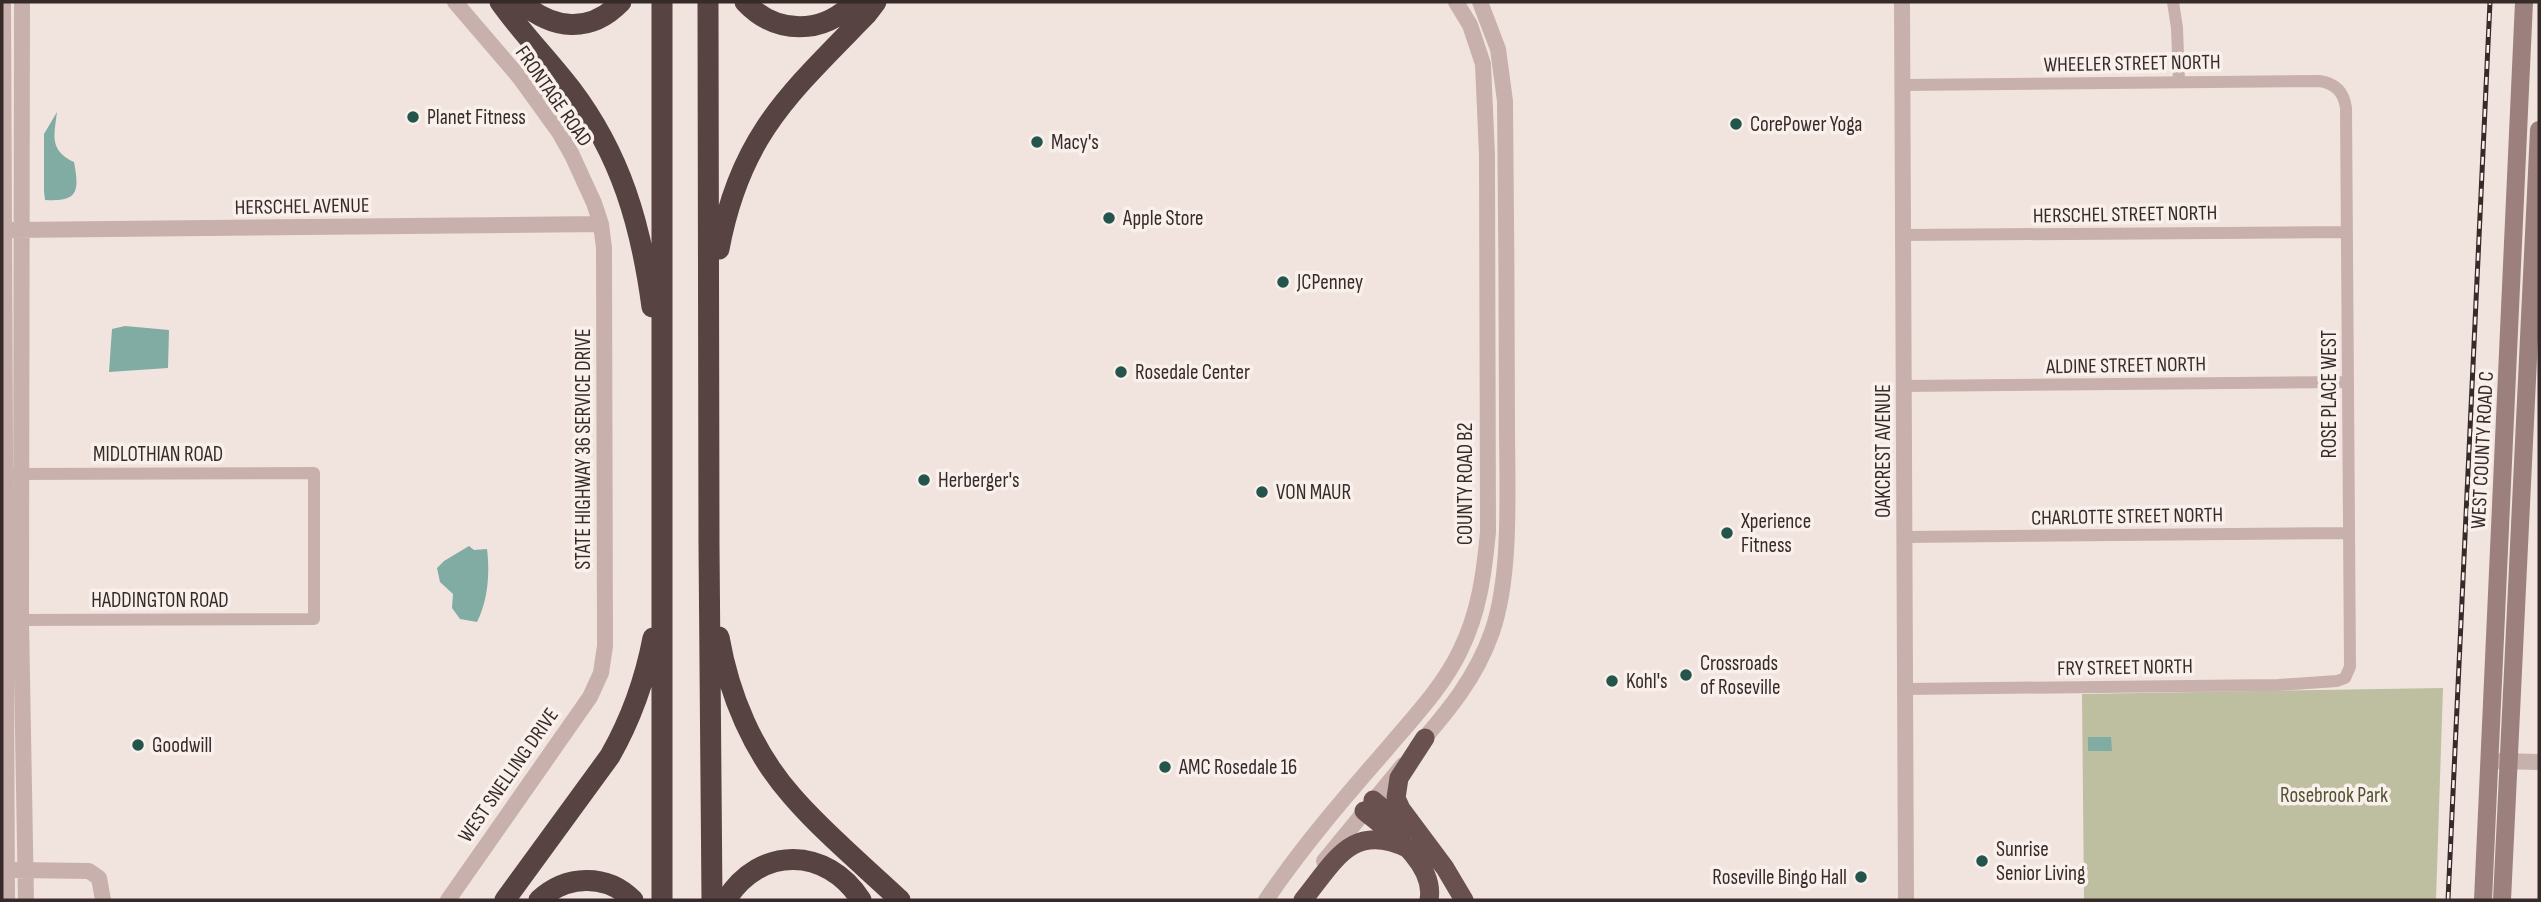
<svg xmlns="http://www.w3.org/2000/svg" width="2541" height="902" viewBox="0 0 2541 902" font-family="'Sofia Sans Condensed',sans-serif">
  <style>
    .green { fill: #bdbfa0 }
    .water { fill: #80aca3 }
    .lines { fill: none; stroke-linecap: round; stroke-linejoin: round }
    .minor { stroke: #c8b1ac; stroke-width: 12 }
    .tertiary { stroke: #c8b1ac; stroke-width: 16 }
    .secondary { stroke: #9c807d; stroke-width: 18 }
    .trunk { stroke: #68514f; stroke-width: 19 }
    .motorway { stroke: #574342; stroke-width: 21 }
    .rail-casing { stroke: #372b2a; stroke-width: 5 }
    .rail { stroke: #f9efeb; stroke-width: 2.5; stroke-dasharray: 8; stroke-linecap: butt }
    .poi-dot { fill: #23554c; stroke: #f9efeb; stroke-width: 2.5 }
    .labels { text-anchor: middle; stroke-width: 7; stroke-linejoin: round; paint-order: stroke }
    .street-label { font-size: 21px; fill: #372b2a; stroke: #f9efeb }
    .poi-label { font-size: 21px; fill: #372b2a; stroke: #f9efeb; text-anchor: start }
    .park-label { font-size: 21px; fill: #4f5330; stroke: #f9efeb }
  </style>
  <rect width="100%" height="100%" fill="#f1e4df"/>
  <!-- green -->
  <path class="green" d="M2443 688 2436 900H2084L2082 694Z"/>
  <!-- water -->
  <path class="water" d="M57 112C54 136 49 150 74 162 80 193 77 202 45 200L44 191V134Z
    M125 326 169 330 168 368 109 372 112 329Z
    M469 546 474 550 487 549C490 572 488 601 477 622L460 619 452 608 453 594 440 582 437 568 444 561Z
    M2088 737H2111L2112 751H2088Z"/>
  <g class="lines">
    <!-- minor -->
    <path class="minor" d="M2173 2 2177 28 2179 82
      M1903 85 2319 81C2335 83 2344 92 2346 108L2350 667 2345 678 2337 681 2278 685 1905 689
      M1903 235 2347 232
      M1904 386 2348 382
      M13 474 314 473V619L13 620
      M1905 537 2349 533"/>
    <!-- tertiary -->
    <path class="tertiary" d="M3 2 7 900
      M22 2 21 620 26 900
      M1902 2 1906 900
      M12 230 601 224
      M1417 747C1448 711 1476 678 1492 632 1512 575 1507 488 1507 426 1507 318 1506 209 1505 101L1498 49 1480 2
      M2496 761 2539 762
      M1324 861 1403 765
      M16 870 89 871 99 878 103 900
      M448 900 590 697 601 673 605 646 604 248 601 224 594 203 572 155 559 132 520 78 455 2
      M1266 900C1302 847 1344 798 1386 750 1412 719 1443 687 1460 651 1479 613 1484 574 1488 532L1487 155 1483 64 1470 25 1456 2"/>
    <!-- secondary -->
    <path class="secondary" d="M2483 900 2524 2
      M2502 900 2539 130"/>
    <!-- trunk -->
    <path class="trunk" d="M1425 738 1399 778 1396 798 1401 809 1445 868 1464 900
      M1373 800 1408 829
      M1364 811C1388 831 1436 863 1429 900
      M1303 900C1335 861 1352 821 1409 849"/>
    <!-- motorway -->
    <path class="motorway" d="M500 2C521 32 548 59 571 89 621 155 641 225 652 307
      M521 2C553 30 590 34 621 2
      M708 2 709 545 712 900
      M745 2C776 35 823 35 854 2
      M719 249C740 136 789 94 866 15L876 2
      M719 637C729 695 753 752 792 796 824 833 864 866 900 900
      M505 900 610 756C631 719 645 680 653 638
      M539 900C566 875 606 873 633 900
      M662 900V2
      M726 900C760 845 827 847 861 900"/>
    <!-- rail casing -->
    <g class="rail-casing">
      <path id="rail" d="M2448 900 2490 2"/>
    </g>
    <!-- rail -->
    <use href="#rail" class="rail"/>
  </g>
  <!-- markers -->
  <g class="poi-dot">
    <circle cx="413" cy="117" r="7"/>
    <circle cx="1736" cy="124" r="7"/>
    <circle cx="1037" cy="142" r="7"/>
    <circle cx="1109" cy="218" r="7"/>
    <circle cx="1283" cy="282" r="7"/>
    <circle cx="1121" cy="372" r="7"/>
    <circle cx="924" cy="480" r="7"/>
    <circle cx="1262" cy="492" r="7"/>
    <circle cx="1727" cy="533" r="7"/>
    <circle cx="1686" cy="675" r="7"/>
    <circle cx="1612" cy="681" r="7"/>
    <circle cx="138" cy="745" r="7"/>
    <circle cx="1165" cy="767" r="7"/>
    <circle cx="1982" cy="861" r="7"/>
    <circle cx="1861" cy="877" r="7"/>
  </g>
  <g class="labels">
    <!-- street labels -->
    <g class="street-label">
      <text transform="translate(2132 63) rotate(-1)" y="7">WHEELER STREET NORTH</text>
      <text transform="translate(554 96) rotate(55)" y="7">FRONTAGE ROAD</text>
      <text transform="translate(302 206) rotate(-1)" y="7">HERSCHEL AVENUE</text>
      <text transform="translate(2125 214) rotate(-1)" y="7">HERSCHEL STREET NORTH</text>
      <text transform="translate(2126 365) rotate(-1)" y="7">ALDINE STREET NORTH</text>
      <text transform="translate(2329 394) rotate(-90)" y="7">ROSE PLACE WEST</text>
      <text transform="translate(583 449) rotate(-90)" y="7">STATE HIGHWAY 36 SERVICE DRIVE</text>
      <text transform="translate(2482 450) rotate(-87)" y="7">WEST COUNTY ROAD C</text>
      <text transform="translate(1883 451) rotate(-90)" y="7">OAKCREST AVENUE</text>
      <text x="158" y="461">MIDLOTHIAN ROAD</text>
      <text transform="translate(1465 484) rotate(-90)" y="7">COUNTY ROAD B2</text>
      <text transform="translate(2127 516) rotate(-1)" y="7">CHARLOTTE STREET NORTH</text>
      <text x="160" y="607">HADDINGTON ROAD</text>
      <text transform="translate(2125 667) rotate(-1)" y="7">FRY STREET NORTH</text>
      <text transform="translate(508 775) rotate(-55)" y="7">WEST SNELLING DRIVE</text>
    </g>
    <!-- poi labels -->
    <g class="poi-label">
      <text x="427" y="124">Planet Fitness</text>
      <text x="1750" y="131">CorePower Yoga</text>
      <text x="1051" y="149">Macy's</text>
      <text x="1123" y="225">Apple Store</text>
      <text x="1297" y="289">JCPenney</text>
      <text x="1135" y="379">Rosedale Center</text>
      <text x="938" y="487">Herberger's</text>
      <text x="1276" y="499">VON MAUR</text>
      <text x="1741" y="528">Xperience<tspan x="1741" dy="24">Fitness</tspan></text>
      <text x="1700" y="670">Crossroads<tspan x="1700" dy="24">of Roseville</tspan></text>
      <text x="1626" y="688">Kohl's</text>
      <text x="152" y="752">Goodwill</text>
      <text x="1179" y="774">AMC Rosedale 16</text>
      <text x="1996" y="856">Sunrise<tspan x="1996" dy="24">Senior Living</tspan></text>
      <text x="1847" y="884" text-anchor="end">Roseville Bingo Hall</text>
    </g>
    <!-- park labels -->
    <g class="park-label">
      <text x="2334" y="802">Rosebrook Park</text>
    </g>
  </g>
  <!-- border -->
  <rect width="2541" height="902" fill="none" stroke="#372b2a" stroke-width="7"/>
</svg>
